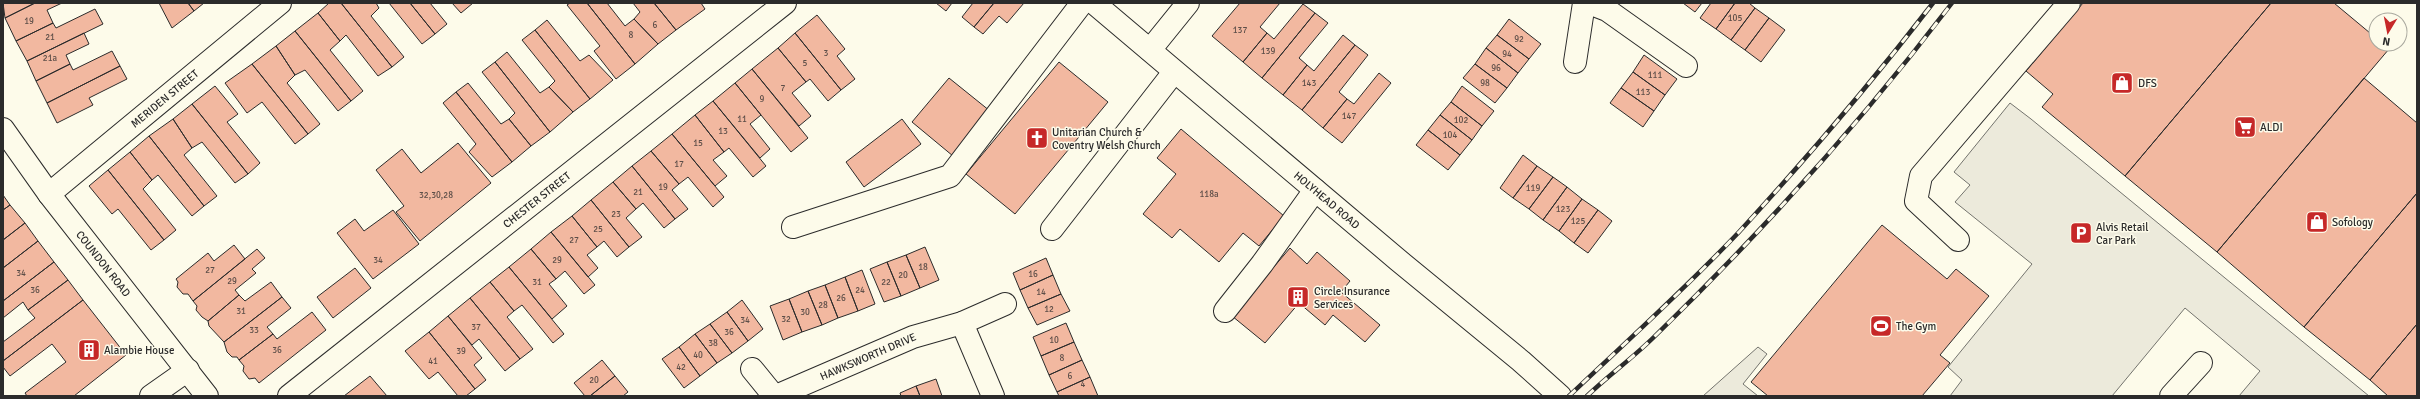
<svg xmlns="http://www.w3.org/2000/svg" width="2420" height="399" viewBox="0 0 2420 399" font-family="Signika,sans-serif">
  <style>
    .parking { fill: #eceadb; stroke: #74746e }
    .building { fill: #f2b8a0; stroke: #2b2b2b }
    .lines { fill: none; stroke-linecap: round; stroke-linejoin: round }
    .minor-casing { stroke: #2b2b2b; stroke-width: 24 }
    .highway-casing { stroke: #2b2b2b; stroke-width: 24 }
    .minor { stroke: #fdfbea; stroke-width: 22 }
    .highway { stroke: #fdfbea; stroke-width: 22 }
    .rail-casing { stroke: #2b2b2b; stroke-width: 4.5 }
    .rail { stroke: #fdfbea; stroke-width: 3; stroke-dasharray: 9; stroke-linecap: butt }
    .labels { text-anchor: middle; stroke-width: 3; stroke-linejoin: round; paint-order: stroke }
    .number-label { font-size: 9px; fill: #5d4e48 }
    .poi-label { font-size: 11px; fill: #2b2b2b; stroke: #fdfbea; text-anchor: start }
    .street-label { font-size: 11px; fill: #2b2b2b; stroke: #fdfbea }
  </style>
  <rect width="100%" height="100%" fill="#fdfbea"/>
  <!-- parking -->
  <path class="parking" d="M2010 103 2031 119 2369 396H2239L2260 371 2185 308 2112 396H1950L1962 380 1948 367 2032 264 1955 202 1970 185 1954 172Z
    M1758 347 1767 354 1743 384 1758 396H1703Z"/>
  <!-- building -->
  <path class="building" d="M3 3H35L5 18Z
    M35 3H62L47 10 53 23 16 41 5 18Z
    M159 3H188L194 11 172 28Z
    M188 3H204L194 11Z
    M329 3H341L392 67 378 76 346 35 340 41 318 13Z
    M341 3H376L379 8 371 16 404 57 392 67Z
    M389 3H410L435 34 422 44Z
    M410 3H430L447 24 435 34Z
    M452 3H473L461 13Z
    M570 3H587L635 64 616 79 594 51 600 46 567 5Z
    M587 3H607L625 26 634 19 658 44 635 64Z
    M633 3H654L676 30 658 44 634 19 640 12Z
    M654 3H701L705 9 676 30Z
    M936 3H952L946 11Z
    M973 3H994L974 27 962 17Z
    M994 3H1024L1007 23 999 16 983 34 974 27Z
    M1240 3H1280L1260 27 1267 33 1243 62 1212 36Z
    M1683 3H1702L1695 12Z
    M1711 3H1735L1716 29 1700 18Z
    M1735 3H1749L1755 8 1731 40 1716 29Z
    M2083 3H2271L2125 176 2042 107 2053 94 2026 71Z
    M2271 3H2334L2376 38V44H2383L2389 49 2217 252 2125 176Z
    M1303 4 1315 13 1262 78 1243 62 1267 33 1274 39Z
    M1755 8 1769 18 1745 50 1731 40Z
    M95 9 103 24 27 61 16 41 53 23 56 28Z
    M318 13 340 41 330 50 363 91 351 101 295 31Z
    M1315 13 1328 23 1299 58 1307 65 1283 95 1262 78Z
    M817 15 845 49 837 56 855 79 841 90 795 33Z
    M1769 18 1785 30 1761 62 1745 50Z
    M1509 19 1541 44 1529 59 1497 35Z
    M547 20 580 61 589 55 613 80 590 99 535 30Z
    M535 30 590 99 573 112 549 87 555 81 522 40Z
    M295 31 351 101 338 111 305 70 295 75 276 46Z
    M84 33 89 44 66 55 70 64 36 81 27 61Z
    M795 33 841 90 828 101 810 79 806 82 778 48Z
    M1343 35 1355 45 1302 110 1283 95 1307 65 1314 71Z
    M1497 35 1529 59 1518 73 1486 48Z
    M1355 45 1368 55 1339 92 1347 99 1323 128 1302 110Z
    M276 46 295 75 287 83 320 124 308 134 252 64Z
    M778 48 806 82 792 93 811 116 799 126 752 69Z
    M1486 48 1518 73 1507 88 1475 64Z
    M112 51 120 66 47 103 36 81 70 64 73 70Z
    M507 52 540 93 549 87 573 112 550 132 495 62Z
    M1644 55 1677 79 1665 95 1633 72Z
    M495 62 550 132 531 146 509 119 515 113 482 72Z
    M1059 62 1108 102 1015 214 966 174Z
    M252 64 308 134 295 144 262 102 247 113 225 83Z
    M1475 64 1507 88 1495 103 1463 78Z
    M120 66 127 79 89 98 93 105 57 123 47 103Z
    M752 69 808 138 791 152 735 83Z
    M1633 72 1665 95 1654 111 1621 88Z
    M1379 73 1391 83 1342 143 1323 128 1347 99 1354 104Z
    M949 78 990 111 953 156 912 122Z
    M2364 78 2417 123V193L2304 327 2217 252Z
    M468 83 501 124 509 119 531 146 512 162 456 92Z
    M735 83 761 115 750 124 770 149 760 158 713 101Z
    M215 86 238 114 227 122 260 163 248 174 192 104Z
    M1462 86 1494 111 1482 126 1451 102Z
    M1621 88 1654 111 1643 127 1610 103Z
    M456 92 512 162 492 177 469 152 476 144 443 103Z
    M713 101 766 166 753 177 729 148 724 152 695 115Z
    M1451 102 1482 126 1472 140 1440 115Z
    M192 104 248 174 235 183 202 142 192 148 173 119Z
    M695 115 724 152 713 160 727 176 715 186 672 134Z
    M1440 115 1472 140 1460 155 1428 130Z
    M173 119 192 148 184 155 217 196 204 206 149 136Z
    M902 119 921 144 864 187 846 162Z
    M1181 129 1284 216 1259 246 1243 233 1219 262 1180 229 1172 238 1143 214 1176 174 1157 158Z
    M1428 130 1460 155 1448 170 1416 145Z
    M672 134 724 197 713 207 688 177 679 184 651 151Z
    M149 136 204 206 192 216 158 175 152 180 130 152Z
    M458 143 491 183 420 241 396 212 404 206 376 170 402 149 421 173Z
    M651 151 679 184 672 190 688 209 675 219 632 166Z
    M130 152 152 180 143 189 176 230 164 240 108 170Z
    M1523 155 1537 166 1513 198 1500 188Z
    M632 166 675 219 664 228 643 203 636 209 613 182Z
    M1537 166 1553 177 1529 209 1513 198Z
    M108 170 164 240 151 250 118 209 112 214 89 186Z
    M1553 177 1567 187 1543 220 1529 209Z
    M613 182 636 209 626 218 642 237 629 247 591 200Z
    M1567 187 1582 199 1559 231 1543 220Z
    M2417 193V324L2370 380 2304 327Z
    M3 195 10 205 3 210Z
    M1582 199 1598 210 1574 243 1559 231Z
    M591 200 629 247 617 257 604 241 597 247 572 216Z
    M10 205 25 223 3 240V210Z
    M393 210 419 244 373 279 337 233 355 219 364 231Z
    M1598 210 1612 221 1588 253 1574 243Z
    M572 216 597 247 587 255 598 268 588 277 551 232Z
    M25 223 38 241 3 268V240Z
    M1882 225 1947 279 1956 269 1989 296 1940 355 1950 363 1922 396H1768L1751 382Z
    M551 232 595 285 584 294 565 271 556 279 531 249Z
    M38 241 54 262 3 301V268Z
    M234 245 245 259 193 301 188 294H183L177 287 178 282 176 279 208 253 214 261Z
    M925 247 939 280 920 288 906 255Z
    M1290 248 1307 264 1317 252 1350 281 1341 292 1380 325 1365 342 1333 315 1325 325 1299 303 1265 343 1232 316Z
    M257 249 265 258 252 269 256 273 235 290 239 295 208 321 202 317 196 310 197 306 193 301Z
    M531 249 556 279 549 284 567 306 552 319 509 267Z
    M906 255 920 288 901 296 887 262Z
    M1046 258 1053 275 1020 290 1013 273Z
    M54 262 68 280 28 310 23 302 3 318V301Z
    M887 262 901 296 884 302 870 269Z
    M509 267 564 334 553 343 522 305 514 311 490 282Z
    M355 268 371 288 333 318 317 297Z
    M862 270 875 304 858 311 845 277Z
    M1053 275 1061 294 1028 308 1020 290Z
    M845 277 858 311 838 318 825 285Z
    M68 280 83 300 3 361V342L35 318 28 310Z
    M271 282 282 297 224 342 209 326 208 321 239 295 245 301Z
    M490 282 514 311 507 317 533 349 520 359 470 298Z
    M825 285 838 318 822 325 808 291Z
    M808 291 822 325 802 332 789 299Z
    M1061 294 1070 311 1037 325 1028 308Z
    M282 297 291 308 267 327 273 334 239 360 237 357H232L227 352 224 342Z
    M470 298 520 359 505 371 479 339 472 345 448 316Z
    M789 299 802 332 783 340 770 306Z
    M83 300 126 355 74 396H27L25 393 66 362 52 344 10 376 3 367V361Z
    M742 300 763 329 748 341 727 312Z
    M312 312 326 330 259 383 255 378 249 379 243 371 244 366 239 360 273 334 277 339Z
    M727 312 748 341 732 353 710 324Z
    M448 316 482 358 474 365 486 380 475 389 429 332Z
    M1066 323 1074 342 1041 356 1033 337Z
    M710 324 732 353 717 363 695 334Z
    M2417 324V396H2388L2370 380Z
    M429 332 475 389 466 396H458L438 372 429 379 405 351Z
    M695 334 717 363 700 376 679 347Z
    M1074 342 1082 360 1049 375 1041 356Z
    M679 347 700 376 684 388 662 359Z
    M602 360 615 376 590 396H585L574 383Z
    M1082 360 1090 377 1057 392 1049 375Z
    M370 376 387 396H344Z
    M615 376 628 392 623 396H590Z
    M1090 377 1098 396H1059L1057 392Z
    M936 379 942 396H920L916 386Z
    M916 386 920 396H901L900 393Z"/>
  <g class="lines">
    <!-- minor casing -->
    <g class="minor-casing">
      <g id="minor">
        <path d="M1589 3 1607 10 1686 66"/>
        <path d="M1150 50 1188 3"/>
        <path d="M1575 62 1584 3"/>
        <path id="s1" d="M3 129 49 194 207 396"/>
        <path id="s2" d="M49 194 280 3"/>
        <path d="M793 227 950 176 1082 3"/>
        <path d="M1052 229 1174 72"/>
        <path d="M1958 240 1916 201 1921 176 2069 3"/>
        <path d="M1225 311 1262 264 1315 190"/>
        <path d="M962 323 993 396"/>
        <path d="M752 369 774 396"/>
        <path d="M151 396 188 370"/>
        <path id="s3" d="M289 396 785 3"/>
        <path id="s4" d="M776 396 913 337 962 323 1005 304"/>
        <path d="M2171 396 2201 363"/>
      </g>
    </g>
    <!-- highway casing -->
    <g class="highway-casing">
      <g id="highway">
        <path id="s5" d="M1094 3 1398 260 1521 361 1560 396"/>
      </g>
    </g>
    <!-- minor -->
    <use href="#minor" class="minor"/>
    <!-- highway -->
    <use href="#highway" class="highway"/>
    <!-- rail casing -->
    <g class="rail-casing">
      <path id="rail" d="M1569 396C1626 342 1685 289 1739 232 1807 158 1872 82 1933 3
        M1587 396C1609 375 1634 357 1655 336 1762 232 1862 121 1952 3"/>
    </g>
    <!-- rail -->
    <use href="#rail" class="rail"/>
  </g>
  <!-- icons -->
  <defs>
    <g id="shop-square" transform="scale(1.15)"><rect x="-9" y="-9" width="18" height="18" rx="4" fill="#c62828" stroke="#fdfbea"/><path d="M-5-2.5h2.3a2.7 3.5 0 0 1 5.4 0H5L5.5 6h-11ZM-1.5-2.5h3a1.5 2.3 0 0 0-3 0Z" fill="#fff"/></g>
    <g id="supermarket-square" transform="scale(1.15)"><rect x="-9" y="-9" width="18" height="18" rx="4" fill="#c62828" stroke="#fdfbea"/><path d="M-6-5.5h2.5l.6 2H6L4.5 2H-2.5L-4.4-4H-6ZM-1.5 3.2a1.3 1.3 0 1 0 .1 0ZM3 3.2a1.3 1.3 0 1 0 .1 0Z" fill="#fff"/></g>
    <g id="church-square" transform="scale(1.15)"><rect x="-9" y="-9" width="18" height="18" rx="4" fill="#c62828" stroke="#fdfbea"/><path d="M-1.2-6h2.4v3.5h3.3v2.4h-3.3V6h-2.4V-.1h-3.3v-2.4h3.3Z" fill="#fff"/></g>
    <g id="parking-square" transform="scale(1.15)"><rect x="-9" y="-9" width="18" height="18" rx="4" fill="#c62828" stroke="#fdfbea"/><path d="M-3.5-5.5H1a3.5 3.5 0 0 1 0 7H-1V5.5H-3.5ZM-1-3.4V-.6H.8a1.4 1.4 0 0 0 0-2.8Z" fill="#fff"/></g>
    <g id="building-square" transform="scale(1.15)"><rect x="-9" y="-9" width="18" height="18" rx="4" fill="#c62828" stroke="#fdfbea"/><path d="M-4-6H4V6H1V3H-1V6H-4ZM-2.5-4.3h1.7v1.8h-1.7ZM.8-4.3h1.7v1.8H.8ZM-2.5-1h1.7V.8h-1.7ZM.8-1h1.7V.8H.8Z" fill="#fff"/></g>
    <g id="stadium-square" transform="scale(1.15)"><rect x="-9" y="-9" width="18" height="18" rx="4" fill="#c62828" stroke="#fdfbea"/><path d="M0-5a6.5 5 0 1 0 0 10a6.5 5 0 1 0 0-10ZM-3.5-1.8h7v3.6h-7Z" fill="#fff"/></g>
  </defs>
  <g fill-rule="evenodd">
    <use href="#shop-square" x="2122" y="83"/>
    <use href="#supermarket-square" x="2245" y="127"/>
    <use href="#church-square" x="1037" y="138"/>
    <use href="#shop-square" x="2317" y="222"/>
    <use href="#parking-square" x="2081" y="233"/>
    <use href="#building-square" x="1298" y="297"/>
    <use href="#stadium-square" x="1881" y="326"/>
    <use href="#building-square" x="89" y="350"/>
  </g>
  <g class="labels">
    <!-- number labels -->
    <g class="number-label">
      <text x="1735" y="21">105</text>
      <text x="29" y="24">19</text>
      <text x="655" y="28">6</text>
      <text x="1240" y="33">137</text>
      <text x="631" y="38">8</text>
      <text x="50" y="40">21</text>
      <text x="1519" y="42">92</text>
      <text x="1268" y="54">139</text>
      <text x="826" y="56">3</text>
      <text x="1507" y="57">94</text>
      <text x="50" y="61">21a</text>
      <text x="805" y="66">5</text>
      <text x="1496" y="71">96</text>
      <text x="1655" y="78">111</text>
      <text x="1309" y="86">143</text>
      <text x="1485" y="86">98</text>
      <text x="783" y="91">7</text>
      <text x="1643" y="95">113</text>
      <text x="762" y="102">9</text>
      <text x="1349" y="119">147</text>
      <text x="742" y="122">11</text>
      <text x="1461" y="123">102</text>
      <text x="723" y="134">13</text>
      <text x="1450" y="138">104</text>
      <text x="698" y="146">15</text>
      <text x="679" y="167">17</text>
      <text x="663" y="190">19</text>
      <text x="1533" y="191">119</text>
      <text x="638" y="195">21</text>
      <text x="1209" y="197">118a</text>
      <text x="436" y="198">32,30,28</text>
      <text x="1563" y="212">123</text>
      <text x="616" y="217">23</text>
      <text x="1578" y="224">125</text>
      <text x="598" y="232">25</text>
      <text x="574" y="243">27</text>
      <text x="378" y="263">34</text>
      <text x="557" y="263">29</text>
      <text x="923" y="270">18</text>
      <text x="210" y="273">27</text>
      <text x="21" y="276">34</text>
      <text x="1033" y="277">16</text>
      <text x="903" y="278">20</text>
      <text x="232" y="284">29</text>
      <text x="537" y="285">31</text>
      <text x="886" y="285">22</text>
      <text x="35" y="293">36</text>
      <text x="860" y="293">24</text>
      <text x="1041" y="295">14</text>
      <text x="841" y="301">26</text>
      <text x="823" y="308">28</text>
      <text x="1049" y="312">12</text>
      <text x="241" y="314">31</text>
      <text x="805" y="315">30</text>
      <text x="786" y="322">32</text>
      <text x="745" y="323">34</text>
      <text x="476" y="330">37</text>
      <text x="254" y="333">33</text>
      <text x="729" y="335">36</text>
      <text x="1054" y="343">10</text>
      <text x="713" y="346">38</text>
      <text x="277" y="353">36</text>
      <text x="461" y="354">39</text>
      <text x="698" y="358">40</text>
      <text x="1062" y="361">8</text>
      <text x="433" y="364">41</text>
      <text x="681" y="370">42</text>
      <text x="1070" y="379">6</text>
      <text x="594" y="383">20</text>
      <text x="1083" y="387">4</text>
    </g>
    <!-- poi labels -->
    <g class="poi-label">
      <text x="2138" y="87">DFS</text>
      <text x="2260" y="131">ALDI</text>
      <text x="1052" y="136">Unitarian Church &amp;<tspan x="1052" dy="13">Coventry Welsh Church</tspan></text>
      <text x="2332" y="226">Sofology</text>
      <text x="2096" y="231">Alvis Retail<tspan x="2096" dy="13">Car Park</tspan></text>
      <text x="1314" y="295">Circle Insurance<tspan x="1314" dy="13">Services</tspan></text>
      <text x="1896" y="330">The Gym</text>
      <text x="104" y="354">Alambie House</text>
    </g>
    <!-- street labels -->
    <g class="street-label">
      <text dy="4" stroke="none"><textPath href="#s2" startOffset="150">MERIDEN STREET</textPath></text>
      <text dy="4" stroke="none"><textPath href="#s3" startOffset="316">CHESTER STREET</textPath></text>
      <text dy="4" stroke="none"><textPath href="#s5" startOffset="305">HOLYHEAD ROAD</textPath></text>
      <text dy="4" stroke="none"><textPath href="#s1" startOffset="168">COUNDON ROAD</textPath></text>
      <text dy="4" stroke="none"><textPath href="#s4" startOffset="100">HAWKSWORTH DRIVE</textPath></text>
    </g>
  </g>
  <!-- border -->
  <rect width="2420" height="399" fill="none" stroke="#2b2b2b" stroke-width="8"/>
  <!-- north arrow -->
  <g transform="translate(2388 32) rotate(190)"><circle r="19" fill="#fdfbea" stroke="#a9a89e"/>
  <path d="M0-3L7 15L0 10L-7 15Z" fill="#c62828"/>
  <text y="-6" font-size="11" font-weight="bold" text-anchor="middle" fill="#2b2b2b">N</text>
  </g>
</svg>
